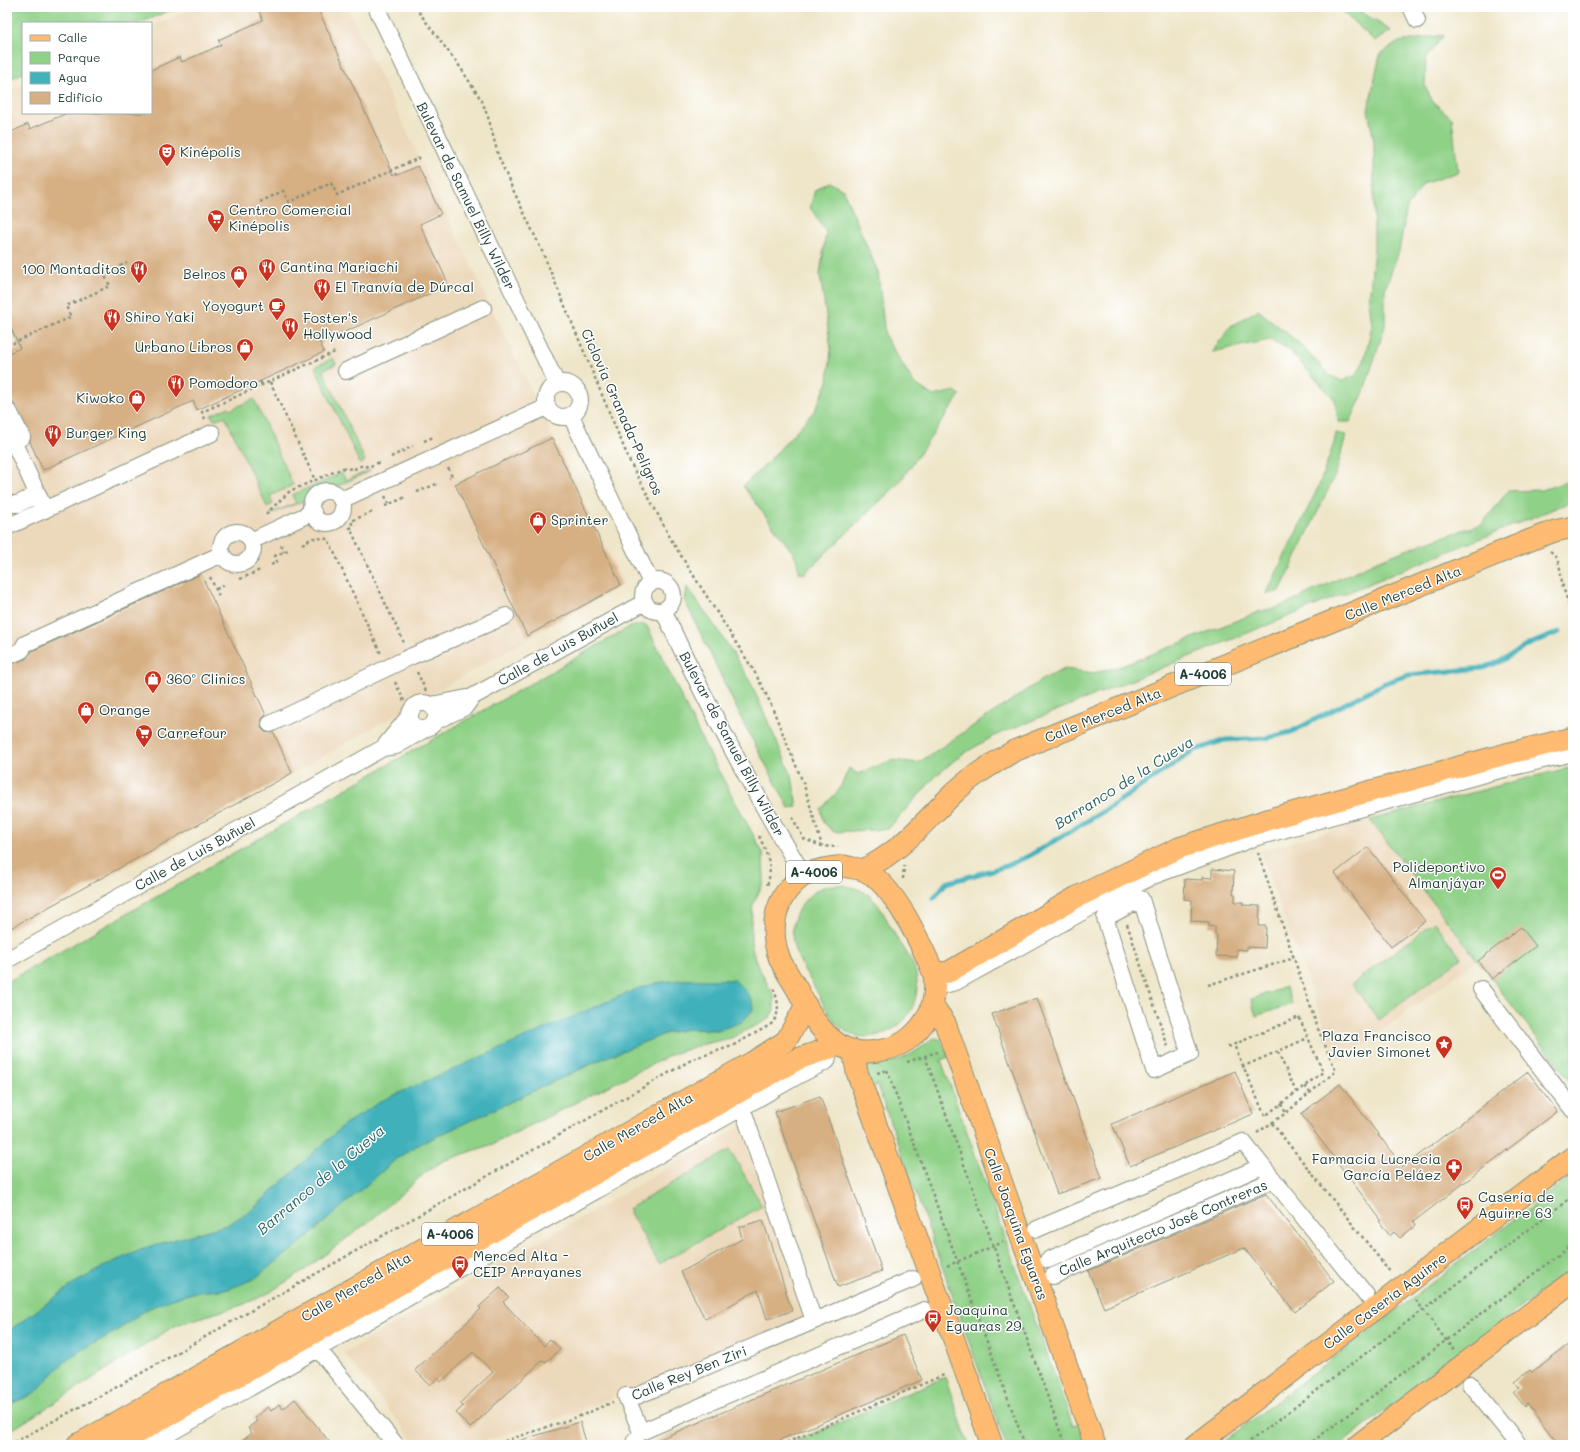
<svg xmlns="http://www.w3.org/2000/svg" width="1580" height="1452" viewBox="0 0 1580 1452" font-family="Mali,sans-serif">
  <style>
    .built { fill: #ecd8ba }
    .green { fill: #90d188; stroke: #58875e }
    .water { fill: #41b1bb; stroke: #307778 }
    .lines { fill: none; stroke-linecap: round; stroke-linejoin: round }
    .stream { stroke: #41b1bb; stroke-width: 5 }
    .building { fill: #d6af82 }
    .minor-casing { stroke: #87927e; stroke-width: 18 }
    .major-casing { stroke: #87927e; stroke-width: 23 }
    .path { stroke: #87927e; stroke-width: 2.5; stroke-dasharray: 3 3; stroke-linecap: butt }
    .minor { stroke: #fff; stroke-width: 16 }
    .major { stroke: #ffbb71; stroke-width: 21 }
    .labels { text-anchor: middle; stroke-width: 3; stroke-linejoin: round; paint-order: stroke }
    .shield { fill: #fff; stroke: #627771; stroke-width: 1 }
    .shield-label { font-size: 13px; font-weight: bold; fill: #1f3d34 }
    .poi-label { font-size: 14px; fill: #1f3d34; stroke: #fff; text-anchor: start }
    .street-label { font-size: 14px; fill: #1f3d34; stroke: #fff }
    .water-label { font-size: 15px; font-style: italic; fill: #2b6663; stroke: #fff }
  </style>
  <rect width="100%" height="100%" fill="#fff"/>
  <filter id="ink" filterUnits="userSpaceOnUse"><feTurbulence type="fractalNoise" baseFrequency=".025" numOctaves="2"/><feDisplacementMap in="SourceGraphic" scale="8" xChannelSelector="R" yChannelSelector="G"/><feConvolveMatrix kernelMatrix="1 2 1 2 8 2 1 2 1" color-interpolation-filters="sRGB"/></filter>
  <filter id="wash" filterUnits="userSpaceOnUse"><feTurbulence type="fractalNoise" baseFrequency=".012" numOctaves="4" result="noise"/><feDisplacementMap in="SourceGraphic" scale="16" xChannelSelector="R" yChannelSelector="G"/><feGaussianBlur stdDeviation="0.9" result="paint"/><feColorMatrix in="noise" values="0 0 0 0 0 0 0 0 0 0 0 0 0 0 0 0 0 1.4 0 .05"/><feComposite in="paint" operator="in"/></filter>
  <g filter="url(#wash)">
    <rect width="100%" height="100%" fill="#efe6c9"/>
    <!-- built -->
    <path class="built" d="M197 7H347L624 584 294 773 7 934V92L23 85V113H151V27Z
      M1370 820 1477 960 1338 1063 1260 851Z
      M741 1126 806 1316 578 1412 482 1442 478 1445H417L344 1353Z"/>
    <!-- green -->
    <path class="green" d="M7 7H178L140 23H23V73L7 80Z
      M1337 7H1354L1391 31 1375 41Z
      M1444 35 1426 58 1425 86 1433 102 1452 118 1458 172 1423 184 1407 207 1399 251 1385 289V326L1363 394 1350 422H1338L1335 400 1287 348 1269 340 1212 352 1231 326 1258 310 1299 343 1329 375 1342 381 1356 375 1364 361 1372 325 1369 301 1374 249V142L1368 110 1380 54 1399 42Z
      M829 182 843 190 878 272 885 336 914 383 933 396 955 391 960 395 899 483 804 574 799 572 796 557 743 486 769 461 815 410 828 382 831 349 820 275 826 232 810 207 815 190Z
      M333 358 336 364 323 370 365 461 360 464 315 367Z
      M254 399 293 485 270 496 273 504 267 507 225 416 214 420 211 415 229 407 230 410Z
      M1336 433 1346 435 1336 473 1280 591 1266 594 1318 488 1334 443Z
      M370 470V471L338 486 325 484 319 486 309 494 306 500 270 514 296 503 292 495 342 473 346 480Z
      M1573 480V501L994 736 961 755 937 775 888 829 834 832 824 823 821 809 839 790 849 768 858 774 892 760 918 763 1043 679 1065 669 1094 673 1122 666 1258 612 1279 607 1377 561 1433 540 1482 524 1508 491 1542 490Z
      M687 587 720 633 749 679 792 776 797 807 789 808 745 726 685 601Z
      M640 624 647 626 703 742 763 853 764 882 753 904 751 923V942L755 960 774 997V1010L769 1019 731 1038 700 1045 673 1054 493 1144 443 1161 426 1172 376 1216 306 1269 267 1294 242 1305 176 1325 7 1433V1405L34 1394 58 1368 73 1355 115 1332 147 1309 172 1299 196 1292 229 1289 297 1246 396 1159 416 1146 602 1059 667 1033 689 1029 718 1030 753 1001 748 994 734 980H680L657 983 345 1124 252 1210 227 1225 148 1247 115 1261 78 1281 7 1332V982L628 628Z
      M1573 767V1085L1370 820 1531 777Z
      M841 885C852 887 862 889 871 897 881 906 887 921 894 933 900 944 911 957 915 970 922 995 911 1022 887 1032 875 1037 863 1039 851 1034 832 1026 824 1004 815 988 808 976 801 965 796 953 786 927 797 899 823 887 828 885 835 885 841 885Z
      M1434 922 1461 958 1379 1020 1352 984Z
      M1286 987 1292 1004 1256 1016 1251 999Z
      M934 1038 940 1039 949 1057 941 1060 1073 1426 1081 1423 1089 1445H1006L877 1085 871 1087 863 1066C896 1064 908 1058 934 1038Z
      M730 1150 762 1206 659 1264 628 1209Z
      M1573 1175V1267L1340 1445H1219Z
      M945 1377 969 1445H787Z"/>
    <!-- water -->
    <path class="water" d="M680 980H734C744 989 753 996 753 1010L742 1022 718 1030 689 1029 667 1033 602 1059 416 1146 396 1159 297 1246 254 1279 229 1289 196 1292 172 1299 147 1309 115 1332 73 1355 58 1368 34 1394 7 1405V1332L78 1281 115 1261 148 1247 227 1225 252 1210 345 1124 383 1100 636 989 657 983Z"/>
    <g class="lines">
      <!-- stream -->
      <path class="stream" d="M934 898 946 883 1003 867 1029 856 1112 806 1193 751 1225 740 1267 738 1291 732 1385 683 1408 675 1483 668 1499 662 1530 644 1559 632"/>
    </g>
    <g id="blocks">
      <!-- building -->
      <path class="building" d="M266 7H317L394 175 397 173 398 175 418 166 441 214 420 224 449 285 320 343 324 352 197 410 193 401 43 470 30 442V433L7 391V354L20 348 7 320V134L28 124 30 129 67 113H151V70L180 57 182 62 221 45 218 40 263 20 259 11Z
        M552 438 621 585 527 636 455 484Z
        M201 574 266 715 262 719 261 728 265 732 274 733 292 773 7 930V666L26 659 32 651Z
        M1368 847 1425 921 1391 947 1335 873Z
        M1212 869 1234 871 1233 894H1235V902H1243V905L1260 906 1259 926H1266L1265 948 1247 947V950L1237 949V957L1216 956 1217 935H1215V927L1209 926V922L1191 921 1192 900 1184 899 1185 879 1202 880V877L1212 878Z
        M1521 927 1536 946 1492 979 1478 961Z
        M1037 998 1102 1178 1057 1194 992 1014Z
        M1235 1071 1253 1114 1130 1166 1112 1124Z
        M1528 1072 1558 1111 1413 1222 1415 1226 1400 1238 1394 1232 1390 1236 1379 1221 1381 1220 1301 1114 1340 1084 1403 1167Z
        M820 1096 882 1271 838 1287 775 1112Z
        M1266 1194 1334 1281 1295 1312 1244 1248 1104 1308 1088 1271Z
        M763 1220 792 1311 767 1319 758 1290 705 1319 681 1272 742 1239 739 1227Z
        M500 1288 509 1297 503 1302 544 1346 550 1339 560 1349 545 1363 543 1360 470 1428 456 1413 463 1406 460 1403 493 1372 473 1352 441 1382 438 1378 430 1385 415 1370 481 1309 479 1307Z
        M903 1335 922 1380 768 1445H646Z
        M1573 1341V1445H1559L1527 1404 1525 1407 1513 1392 1520 1388 1515 1382 1530 1370 1532 1372Z
        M295 1399 332 1445H237L252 1433 248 1428 257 1421 254 1418 268 1407 271 1411 279 1404 283 1409Z
        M580 1422 587 1445H516L515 1442Z"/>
    </g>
  </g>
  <g filter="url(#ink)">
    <use href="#blocks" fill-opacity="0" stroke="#87927e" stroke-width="1"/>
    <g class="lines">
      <!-- minor casing -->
      <g class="minor-casing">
        <path id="minor" d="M376 7 557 384
          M1411 7 1417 20
          M346 371 483 308
          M546 400a17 17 0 1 1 34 0a17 17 0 1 1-34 0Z
          M7 411 10 413 22 437
          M571 416 651 583
          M7 428 45 510
          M311 507a16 16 0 1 1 32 0a16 16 0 1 1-32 0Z
          M341 500 547 407
          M7 504H18L38 494
          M7 527 212 433
          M221 548a16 16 0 1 1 32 0a16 16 0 1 1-32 0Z
          M251 541 313 512
          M643 596a15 15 0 1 1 30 0a15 15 0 1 1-30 0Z
          M663 610C705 701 752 790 804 876
          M7 657 22 650 25 644 222 554
          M410 716a13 13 0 1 1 26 0a13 13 0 1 1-26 0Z
          M431 705 472 697 645 602
          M434 722 465 707 472 697
          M270 724 412 656 506 616
          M383 748 410 715
          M1141 899 1190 1054 1154 1070 1105 918Z
          M7 960 383 748 396 746 425 729
          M936 987 956 982 1084 911 1153 876 1254 838 1488 773 1573 753
          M1481 989 1573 1110
          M745 1116 814 1321
          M1037 1229 1243 1142 1366 1295
          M1048 1260 1262 1166
          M1053 1276 1273 1180
          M913 1279 637 1396H626L641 1432 924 1310
          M318 1349 396 1445
          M1470 1384 1519 1445
          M635 1440 637 1445
          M149 1445 801 1074 827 1061 830 1048"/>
      </g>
      <!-- major casing -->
      <g class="major-casing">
        <path id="major" d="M844 866C850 868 857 868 863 870 894 883 921 944 934 974 937 999 931 1019 912 1036 895 1052 858 1058 838 1044 818 1030 808 1010 797 989 791 978 783 968 779 957 768 927 776 894 803 876 815 869 831 868 844 866Z
          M863 870C905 849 923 822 956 791 973 775 994 763 1014 751L1533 539 1555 531 1573 527
          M934 974 949 972 1077 897 1179 848 1277 817 1506 754 1573 738
          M933 1006 945 1023 1095 1445
          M853 1050 857 1072 992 1445
          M77 1445 753 1062 786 1041 806 1005
          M116 1445 753 1084 798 1059 839 1045
          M1196 1445 1573 1157
          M1358 1445 1573 1281"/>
      </g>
      <!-- path -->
      <path class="path" d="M415 7 460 67 482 101 489 120 498 155 508 179 542 251 630 462 673 543 754 671 769 700 804 785 822 846
        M260 202 283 191 289 202 331 183 337 195 421 157
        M7 346 71 317 66 306 110 286 104 274 127 263
        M260 381 262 385
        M270 382 315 480
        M205 419 202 412 337 351
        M424 441 433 437
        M391 457 413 446
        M448 468 452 477 449 478
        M417 492 439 483
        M385 496 389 504
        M385 506 406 497
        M372 512 351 521 353 527 350 528 404 643
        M266 514 290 491 343 468 354 469 363 465 368 467 380 462
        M302 544 313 538 328 539 381 654
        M281 545 284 552
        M1550 552C1562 560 1560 575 1563 587 1566 596 1569 605 1573 614
        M271 565 277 562 275 556 290 549
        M210 577 220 598
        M240 579 260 570
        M216 589 226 585
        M417 672 426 691
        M395 682 404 701
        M792 817 804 839 822 846 838 847
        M759 836C766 851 774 868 767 885
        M903 879 904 866
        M1127 924 1168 1047
        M1208 985 1294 958
        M1228 1047 1299 1017 1323 1072 1265 1116 1234 1045
        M1278 1052 1296 1092
        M925 1056 1065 1445
        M907 1062 937 1052
        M1242 1067 1308 1038
        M887 1070 1025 1445
        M877 1073 888 1070
        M1305 1086 1310 1093
        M1281 1104 1286 1113
        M1272 1123 1391 1273
        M1257 1133 1286 1113 1336 1071 1318 1029 1258 853
        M947 1266 1003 1242
        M1416 1300 1454 1351
        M9 1445 124 1383 693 1059 732 1046 770 1025C781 1015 779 1001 773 988
        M493 1445 580 1416 613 1402
        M781 1445 946 1374
        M963 1445 971 1442
        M1245 1445 1573 1196
        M1308 1445 1573 1244"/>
      <!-- minor -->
      <use href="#minor" class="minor"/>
      <!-- major -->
      <use href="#major" class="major"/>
    </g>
  </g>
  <!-- icons -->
  <defs>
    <g id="theatre-pin" transform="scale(0.9)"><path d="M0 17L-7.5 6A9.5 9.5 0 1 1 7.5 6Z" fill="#c8321e" stroke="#fff"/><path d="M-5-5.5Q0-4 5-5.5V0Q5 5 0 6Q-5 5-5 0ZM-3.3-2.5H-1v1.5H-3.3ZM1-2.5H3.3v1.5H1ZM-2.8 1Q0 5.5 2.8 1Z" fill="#fff"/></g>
    <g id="supermarket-pin" transform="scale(0.9)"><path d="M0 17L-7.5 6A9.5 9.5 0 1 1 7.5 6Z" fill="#c8321e" stroke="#fff"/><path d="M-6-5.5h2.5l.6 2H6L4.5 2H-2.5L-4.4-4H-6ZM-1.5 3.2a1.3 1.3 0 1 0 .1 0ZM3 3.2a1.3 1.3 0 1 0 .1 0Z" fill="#fff"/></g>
    <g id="restaurant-pin" transform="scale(0.9)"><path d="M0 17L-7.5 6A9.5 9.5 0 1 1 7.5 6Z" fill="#c8321e" stroke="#fff"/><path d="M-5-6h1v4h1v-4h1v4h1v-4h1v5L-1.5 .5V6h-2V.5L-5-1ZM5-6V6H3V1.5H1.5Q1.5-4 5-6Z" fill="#fff"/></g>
    <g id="shop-pin" transform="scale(0.9)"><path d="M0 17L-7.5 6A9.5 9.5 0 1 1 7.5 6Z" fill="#c8321e" stroke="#fff"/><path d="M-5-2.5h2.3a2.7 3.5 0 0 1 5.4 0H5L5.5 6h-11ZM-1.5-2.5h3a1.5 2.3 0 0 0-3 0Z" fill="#fff"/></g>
    <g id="cafe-pin" transform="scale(0.9)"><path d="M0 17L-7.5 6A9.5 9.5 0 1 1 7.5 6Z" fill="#c8321e" stroke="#fff"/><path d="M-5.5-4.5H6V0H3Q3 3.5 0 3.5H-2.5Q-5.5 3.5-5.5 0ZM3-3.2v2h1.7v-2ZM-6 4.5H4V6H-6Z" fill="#fff"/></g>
    <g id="stadium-pin" transform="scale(0.9)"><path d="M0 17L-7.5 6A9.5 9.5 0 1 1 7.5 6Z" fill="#c8321e" stroke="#fff"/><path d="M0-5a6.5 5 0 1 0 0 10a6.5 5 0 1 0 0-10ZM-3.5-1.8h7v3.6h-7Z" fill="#fff"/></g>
    <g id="sight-pin" transform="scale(0.9)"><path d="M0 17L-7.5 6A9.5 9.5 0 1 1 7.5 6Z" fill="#c8321e" stroke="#fff"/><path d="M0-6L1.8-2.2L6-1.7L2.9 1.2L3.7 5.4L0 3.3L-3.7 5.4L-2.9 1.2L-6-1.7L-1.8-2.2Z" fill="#fff"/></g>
    <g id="pharmacy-pin" transform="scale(0.9)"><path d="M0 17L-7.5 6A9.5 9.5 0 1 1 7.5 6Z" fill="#c8321e" stroke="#fff"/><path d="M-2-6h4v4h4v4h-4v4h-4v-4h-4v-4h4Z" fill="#fff"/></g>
    <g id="bus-pin" transform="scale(0.9)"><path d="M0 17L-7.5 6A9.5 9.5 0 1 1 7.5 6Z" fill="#c8321e" stroke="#fff"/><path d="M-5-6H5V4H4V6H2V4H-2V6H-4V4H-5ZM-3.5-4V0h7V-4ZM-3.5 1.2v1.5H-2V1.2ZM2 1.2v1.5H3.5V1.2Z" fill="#fff"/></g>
  </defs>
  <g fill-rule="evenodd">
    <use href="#theatre-pin" x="167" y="152"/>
    <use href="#supermarket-pin" x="216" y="218"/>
    <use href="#restaurant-pin" x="267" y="267"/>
    <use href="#restaurant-pin" x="139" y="269"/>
    <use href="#shop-pin" x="239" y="274"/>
    <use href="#restaurant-pin" x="322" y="287"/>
    <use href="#cafe-pin" x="277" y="306"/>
    <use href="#restaurant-pin" x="112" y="317"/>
    <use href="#restaurant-pin" x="290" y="326"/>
    <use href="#shop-pin" x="245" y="347"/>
    <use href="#restaurant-pin" x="176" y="383"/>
    <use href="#shop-pin" x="137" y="398"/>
    <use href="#restaurant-pin" x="53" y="433"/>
    <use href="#shop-pin" x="538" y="520"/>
    <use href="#shop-pin" x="153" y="679"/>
    <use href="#shop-pin" x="86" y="710"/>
    <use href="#supermarket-pin" x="144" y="733"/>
    <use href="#stadium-pin" x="1498" y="875"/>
    <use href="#sight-pin" x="1444" y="1044"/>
    <use href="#pharmacy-pin" x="1454" y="1167"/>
    <use href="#bus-pin" x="1465" y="1205"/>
    <use href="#bus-pin" x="460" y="1264"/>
    <use href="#bus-pin" x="933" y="1318"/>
  </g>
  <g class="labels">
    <!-- shield labels -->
    <g class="shield">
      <rect x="1175" y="663" width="56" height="22" rx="3"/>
      <rect x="786" y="861" width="56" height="22" rx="3"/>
      <rect x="422" y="1223" width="56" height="22" rx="3"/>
    </g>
    <g class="shield-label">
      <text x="1203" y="679">A-4006</text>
      <text x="814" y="877">A-4006</text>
      <text x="450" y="1239">A-4006</text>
    </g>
    <!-- poi labels -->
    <g class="poi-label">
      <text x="180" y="157">Kinépolis</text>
      <text x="229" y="215">Centro Comercial<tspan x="229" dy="16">Kinépolis</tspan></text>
      <text x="280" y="272">Cantina Mariachi</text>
      <text x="126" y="274" text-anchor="end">100 Montaditos</text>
      <text x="226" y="279" text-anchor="end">Belros</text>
      <text x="335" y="292">El Tranvía de Dúrcal</text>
      <text x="264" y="311" text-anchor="end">Yoyogurt</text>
      <text x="125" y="322">Shiro Yaki</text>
      <text x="303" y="323">Foster's<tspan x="303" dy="16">Hollywood</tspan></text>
      <text x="232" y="352" text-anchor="end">Urbano Libros</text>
      <text x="189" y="388">Pomodoro</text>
      <text x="124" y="403" text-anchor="end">Kiwoko</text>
      <text x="66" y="438">Burger King</text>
      <text x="551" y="525">Sprinter</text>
      <text x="166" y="684">360º Clinics</text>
      <text x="99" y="715">Orange</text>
      <text x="157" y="738">Carrefour</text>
      <text x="1485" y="872" text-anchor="end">Polideportivo<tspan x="1485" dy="16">Almanjáyar</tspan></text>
      <text x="1431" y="1041" text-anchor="end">Plaza Francisco<tspan x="1431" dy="16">Javier Simonet</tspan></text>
      <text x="1441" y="1164" text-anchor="end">Farmacia Lucrecia<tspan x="1441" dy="16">García Peláez</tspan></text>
      <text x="1478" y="1202">Casería de<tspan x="1478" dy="16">Aguirre 63</tspan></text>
      <text x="473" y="1261">Merced Alta -<tspan x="473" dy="16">CEIP Arrayanes</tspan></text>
      <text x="946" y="1315">Joaquina<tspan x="946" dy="16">Eguaras 29</tspan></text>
    </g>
    <!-- street labels -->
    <g class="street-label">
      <text transform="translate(466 196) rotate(64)" y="5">Bulevar de Samuel Billy Wilder</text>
      <text transform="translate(622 412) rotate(66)" y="5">Ciclovía Granada-Peligros</text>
      <text transform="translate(1403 593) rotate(-22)" y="5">Calle Merced Alta</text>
      <text transform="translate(558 649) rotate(-29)" y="5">Calle de Luis Buñuel</text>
      <text transform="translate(1103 715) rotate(-22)" y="5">Calle Merced Alta</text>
      <text transform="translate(732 744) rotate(62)" y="5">Bulevar de Samuel Billy Wilder</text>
      <text transform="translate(195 854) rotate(-29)" y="5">Calle de Luis Buñuel</text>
      <text transform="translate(638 1127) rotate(-30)" y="5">Calle Merced Alta</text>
      <text transform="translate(1016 1224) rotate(70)" y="5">Calle Joaquina Eguaras</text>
      <text transform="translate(1163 1228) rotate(-23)" y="5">Calle Arquitecto José Contreras</text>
      <text transform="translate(356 1287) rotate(-30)" y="5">Calle Merced Alta</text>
      <text transform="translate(1385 1301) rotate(-37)" y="5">Calle Casería Aguirre</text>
      <text transform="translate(689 1373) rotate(-22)" y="5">Calle Rey Ben Ziri</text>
    </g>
    <!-- water labels -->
    <g class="water-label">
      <text transform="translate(1124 783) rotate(-32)" y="5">Barranco de la Cueva</text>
      <text transform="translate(321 1180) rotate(-40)" y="5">Barranco de la Cueva</text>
    </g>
  </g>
  <!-- margin -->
  <rect width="1580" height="1452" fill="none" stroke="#fff" stroke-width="24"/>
  <!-- legend -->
  <rect x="22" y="22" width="130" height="92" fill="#ffffff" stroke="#a5b1ae"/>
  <rect x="30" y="35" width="20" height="6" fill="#ffbb71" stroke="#a5b1ae"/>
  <text x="58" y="42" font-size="12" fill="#1f3d34">Calle</text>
  <rect x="30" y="52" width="20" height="12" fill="#90d188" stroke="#a5b1ae"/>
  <text x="58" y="62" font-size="12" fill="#1f3d34">Parque</text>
  <rect x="30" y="72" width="20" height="12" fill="#41b1bb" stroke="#a5b1ae"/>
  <text x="58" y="82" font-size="12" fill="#1f3d34">Agua</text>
  <rect x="30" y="92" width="20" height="12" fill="#d6af82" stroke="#a5b1ae"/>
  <text x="58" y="102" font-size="12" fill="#1f3d34">Edificio</text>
</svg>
